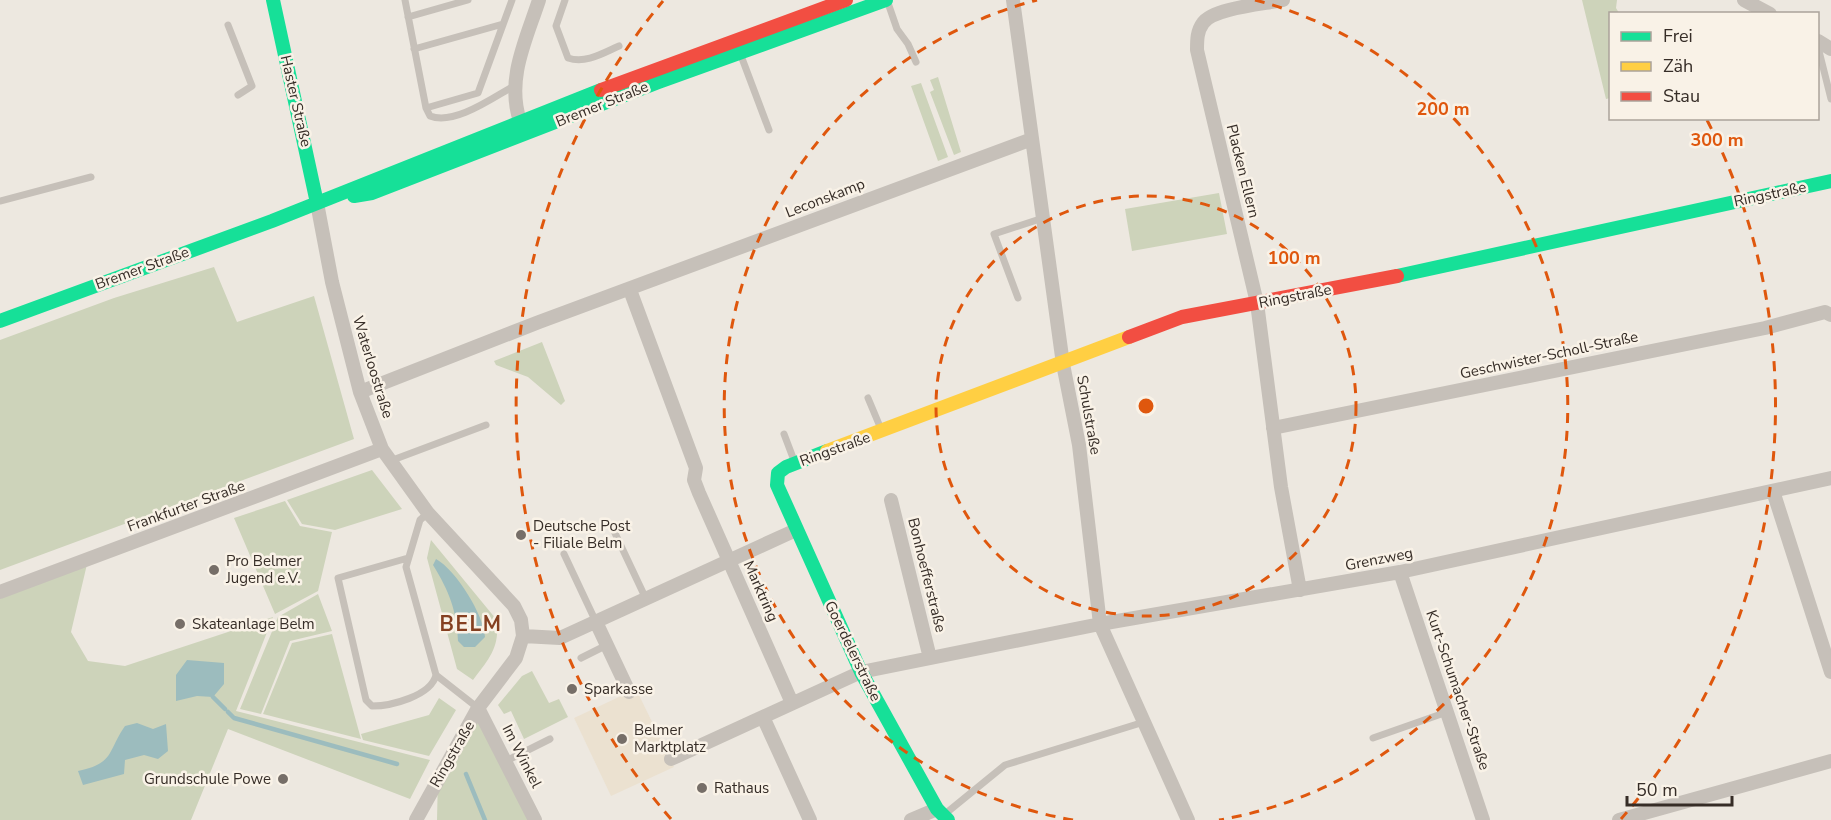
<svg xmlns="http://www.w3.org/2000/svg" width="1831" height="820" viewBox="0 0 1831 820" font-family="'Nunito Sans',sans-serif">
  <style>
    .green { fill: #cdd3ba }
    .plaza { fill: #ebe1d0 }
    .water { fill: #9cbcbe }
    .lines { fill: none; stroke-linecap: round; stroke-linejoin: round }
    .stream { stroke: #9cbcbe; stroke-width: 4.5 }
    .lane { stroke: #c6c0b9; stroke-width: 7 }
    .street { stroke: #c6c0b9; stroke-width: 14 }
    .fast { stroke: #16e098; stroke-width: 14 }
    .slow { stroke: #ffcf43; stroke-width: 14 }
    .jam { stroke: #f24e42; stroke-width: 14 }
    .ring { fill: none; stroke: #df570d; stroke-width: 3; stroke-dasharray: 10 8 }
    .poi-dot { fill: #766e68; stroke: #f9f2e7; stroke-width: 2 }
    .labels { text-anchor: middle; stroke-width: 5; stroke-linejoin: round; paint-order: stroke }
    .street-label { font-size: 15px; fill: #362d27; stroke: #f9f2e7 }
    .poi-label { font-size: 15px; fill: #362d27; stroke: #f9f2e7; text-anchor: start }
    .district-label { font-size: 21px; font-weight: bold; letter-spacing: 1.5px; fill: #853f20; stroke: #f9f2e7 }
    .centre { fill: #df570d; stroke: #f9f2e7; stroke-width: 3 }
    .ring-label { font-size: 18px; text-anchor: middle; font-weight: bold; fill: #df570d; stroke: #f9f2e7; stroke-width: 5; stroke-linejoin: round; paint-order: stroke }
  </style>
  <rect width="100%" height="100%" fill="#ede8e0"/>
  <!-- green -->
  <path class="green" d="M1582 0H1617L1616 8 1619 13 1610 14V98L1606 99Z
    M938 77 961 152 954 155 930 92 934 90 930 80Z
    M921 83 948 157 938 161 911 86Z
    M1219 193 1227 234 1132 251 1125 209Z
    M214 267 237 322 314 296 354 439 0 570V340L114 298Z
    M542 342 565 401 561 405 528 377 496 365 494 361Z
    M372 470 402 509 335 530 302 524 287 500Z
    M285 501 300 526 332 532 318 591 275 614 234 518Z
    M431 540 496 619C501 646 489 659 473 680L457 669 427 558Z
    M88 560 71 632 88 661 125 666 273 617 236 711 430 760 410 799 228 729 191 820H0V592Z
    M318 594 332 631 290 641 261 714 240 709 278 617Z
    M332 634 361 739 263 714 292 643Z
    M532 671 549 703 559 699 568 717 524 739 511 711 504 714 498 705 522 676Z
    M439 698 456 710 429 756 363 740 361 734 429 715Z
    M478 708 535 820H437L438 776Z"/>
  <!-- plaza -->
  <path class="plaza" d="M636 689 674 767 611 796 574 718Z"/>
  <!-- water -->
  <path class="water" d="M436 559C456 570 484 615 485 637L475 647H464L458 641C457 611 449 591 433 565Z
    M187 660 224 663V684L213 697 197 696 176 701V675Z
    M137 723 153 729 166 724 168 751 158 759 144 755 125 760 124 774 83 785 78 771C115 763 107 752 125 726Z"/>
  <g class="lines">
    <!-- stream -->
    <path class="stream" d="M213 697 225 709
      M228 712 234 718 397 764
      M466 774 485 820"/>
    <!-- lane -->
    <path class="lane" d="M405 0 426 108 430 116C454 126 494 97 514 86
      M565 0 556 26 568 58C586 64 603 53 619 46
      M887 0 897 29 908 44 916 62
      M408 17 468 0
      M228 25 252 86 238 95
      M1818 47 1831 99
      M414 49 503 24
      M740 53 769 130
      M426 108 478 93 512 0
      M0 201 91 177
      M1018 298 994 234 1043 218
      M868 398 881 429
      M784 434 795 463
      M390 461 486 425
      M614 531 646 599
      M564 554 596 622
      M408 558 338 578 366 700 372 706C391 706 431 696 436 675L406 567 420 520 428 513
      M581 658 607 645
      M436 675 478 708
      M1373 738 1447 712
      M506 761 550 739
      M945 814 1005 765 1144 722"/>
    <!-- street -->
    <path class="street" d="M1013 0 1063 364 1079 445 1100 624 1188 820
      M1283 0C1265 4 1213 8 1203 23 1197 31 1197 40 1197 50L1257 303 1281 487 1300 590
      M1744 0 1770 14
      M1818 41 1831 49
      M520 121C506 79 526 40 539 0
      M317 203 332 282 360 392 382 449 428 513 514 606 521 620 523 636 516 658 478 708 416 820
      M630 290 696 468 694 480 699 493 792 703
      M360 392 539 322 1032 139
      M1273 428 1765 328 1825 312 1831 315
      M1773 491 1831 672
      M891 500 930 658
      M1400 572 1483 820
      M0 592 382 449
      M596 622 629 692
      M523 636 560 638 796 530
      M478 708 535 820
      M763 717 810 820
      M671 759 861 672 1100 624 1400 572 1831 478
      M911 820 937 809
      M1619 820 1831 761"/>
    <!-- fast -->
    <path class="fast" d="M273 0 317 203
      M354 196 372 193 656 83 886 0
      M1397 276 1831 181
      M0 321 272 221 601 90
      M827 451 786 467 778 473 777 485 861 672 937 809 948 820"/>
    <!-- slow -->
    <path class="slow" d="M827 451 1129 337"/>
    <!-- jam -->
    <path class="jam" d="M601 90 846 0
      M1129 337 1182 317 1397 276"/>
  </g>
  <!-- distance rings -->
  <g class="ring">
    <circle cx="1146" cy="406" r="210"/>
    <path d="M1073 820A420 420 0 0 1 1037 0M1255 0A420 420 0 0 1 1219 820"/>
    <path d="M671 819A630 630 0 0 1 663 1M1707 120A630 630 0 0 1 1621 819"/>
  </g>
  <!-- markers -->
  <g class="poi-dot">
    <circle cx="521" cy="535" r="6"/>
    <circle cx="214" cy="570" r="6"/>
    <circle cx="180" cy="624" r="6"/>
    <circle cx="572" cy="689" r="6"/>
    <circle cx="622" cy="739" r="6"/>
    <circle cx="283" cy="779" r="6"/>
    <circle cx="702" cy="788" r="6"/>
  </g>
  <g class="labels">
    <!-- street labels -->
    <g class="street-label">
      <text transform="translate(296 101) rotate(77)" y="5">Haster Straße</text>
      <text transform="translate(602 104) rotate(-22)" y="5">Bremer Straße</text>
      <text transform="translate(1243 171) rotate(76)" y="5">Placken Ellern</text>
      <text transform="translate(1770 194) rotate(-12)" y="5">Ringstraße</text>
      <text transform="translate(825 198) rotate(-21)" y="5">Leconskamp</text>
      <text transform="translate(142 268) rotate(-20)" y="5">Bremer Straße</text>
      <text transform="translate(1295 296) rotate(-11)" y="5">Ringstraße</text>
      <text transform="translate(1549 355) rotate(-12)" y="5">Geschwister-Scholl-Straße</text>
      <text transform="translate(373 367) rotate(73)" y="5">Waterloostraße</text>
      <text transform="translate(1089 415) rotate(80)" y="5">Schulstraße</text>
      <text transform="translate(835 449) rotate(-20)" y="5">Ringstraße</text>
      <text transform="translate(186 506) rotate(-20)" y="5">Frankfurter Straße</text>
      <text transform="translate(1379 559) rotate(-11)" y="5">Grenzweg</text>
      <text transform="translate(927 575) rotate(76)" y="5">Bonhoefferstraße</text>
      <text transform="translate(761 591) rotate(66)" y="5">Marktring</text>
      <text transform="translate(853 651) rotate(64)" y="5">Goerdelerstraße</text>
      <text transform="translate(1458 690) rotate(71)" y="5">Kurt-Schumacher-Straße</text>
      <text transform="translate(452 754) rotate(-60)" y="5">Ringstraße</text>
      <text transform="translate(522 756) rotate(63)" y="5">Im Winkel</text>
    </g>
    <!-- poi labels -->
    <g class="poi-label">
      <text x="533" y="531">Deutsche Post<tspan x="533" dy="17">- Filiale Belm</tspan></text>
      <text x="226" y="566">Pro Belmer<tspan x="226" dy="17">Jugend e.V.</tspan></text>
      <text x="192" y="629">Skateanlage Belm</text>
      <text x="584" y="694">Sparkasse</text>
      <text x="634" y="735">Belmer<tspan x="634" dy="17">Marktplatz</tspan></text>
      <text x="271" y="784" text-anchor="end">Grundschule Powe</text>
      <text x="714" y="793">Rathaus</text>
    </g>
    <!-- district labels -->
    <g class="district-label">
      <text x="471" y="631">BELM</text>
    </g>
  </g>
  <circle cx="1146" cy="406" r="9" class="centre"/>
  <g class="ring-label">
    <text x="1443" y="115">200 m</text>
    <text x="1717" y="146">300 m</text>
    <text x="1294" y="264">100 m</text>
  </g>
  <!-- legend -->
  <rect x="1609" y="12" width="210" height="108" fill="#f9f2e7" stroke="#aba39a" stroke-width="1.5"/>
  <rect x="1621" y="32" width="30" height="9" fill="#16e098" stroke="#aba39a" stroke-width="1.5"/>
  <text x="1663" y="42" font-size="18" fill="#362d27">Frei</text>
  <rect x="1621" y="62" width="30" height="9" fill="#ffcf43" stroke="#aba39a" stroke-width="1.5"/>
  <text x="1663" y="72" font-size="18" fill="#362d27">Zäh</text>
  <rect x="1621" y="92" width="30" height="9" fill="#f24e42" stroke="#aba39a" stroke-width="1.5"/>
  <text x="1663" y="102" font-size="18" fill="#362d27">Stau</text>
  <!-- scale -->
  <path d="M1627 796v9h105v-9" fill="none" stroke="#362d27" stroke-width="3"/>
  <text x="1636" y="796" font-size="18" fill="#362d27" stroke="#f9f2e7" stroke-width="4.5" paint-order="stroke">50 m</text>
</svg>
